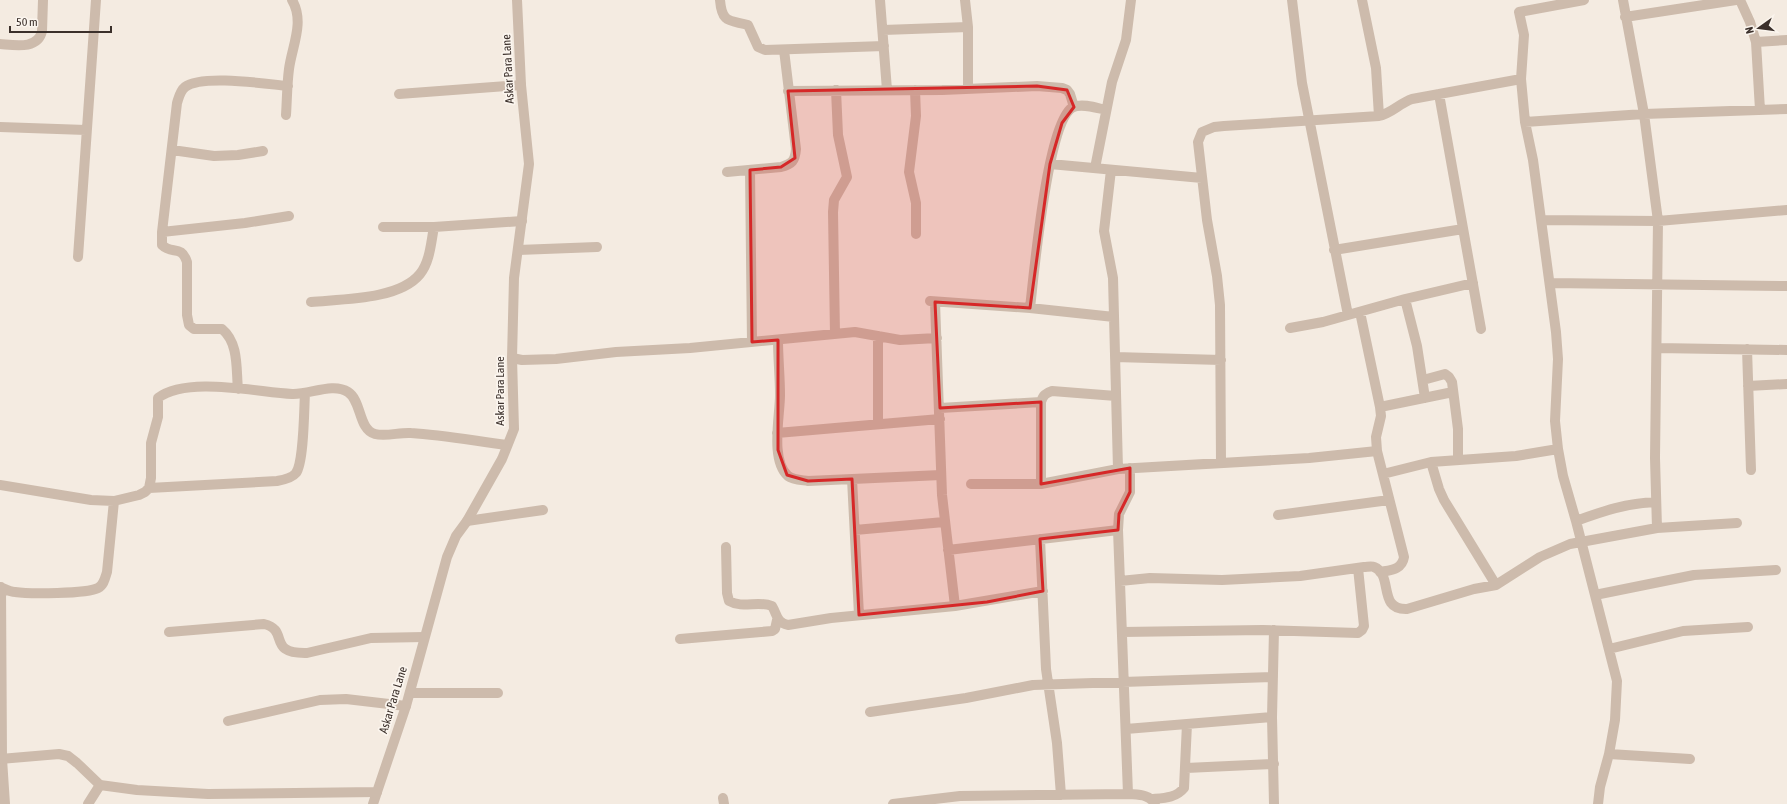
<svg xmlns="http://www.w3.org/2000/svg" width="1787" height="804" viewBox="0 0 1787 804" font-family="'Asap Condensed',sans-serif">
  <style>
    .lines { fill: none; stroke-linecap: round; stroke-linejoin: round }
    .minor { stroke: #cdbbac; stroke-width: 10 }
    .tertiary { stroke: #cdbbac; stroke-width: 10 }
    .marked { fill: #d62828; fill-opacity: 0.2; stroke: #d62828; stroke-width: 3; stroke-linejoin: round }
    .labels { text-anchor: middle; stroke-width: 3.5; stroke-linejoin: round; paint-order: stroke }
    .street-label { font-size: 12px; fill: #3b302b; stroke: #fbf5ee }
  </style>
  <rect width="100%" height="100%" fill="#f4ebe1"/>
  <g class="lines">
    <!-- minor -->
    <path class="minor" d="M720 0C722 24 730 20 748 25L758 47 765 50 884 46
      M880 0 887 90
      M965 0 968 27V89
      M1292 0 1302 83 1348 315
      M1362 0 1376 68 1379 116
      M1584 0 1519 12 1524 35 1521 79 1525 122 1533 160 1556 332 1558 359 1555 421 1558 449 1563 476 1576 521 1617 681 1615 720 1609 754 1600 787 1598 804
      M1623 0 1644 114 1658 221 1655 458 1657 528
      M1740 0 1750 22 1756 42 1760 110
      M1625 17 1736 0
      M883 30 968 27
      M1756 42 1787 40
      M0 44C14 45 38 50 42 31L43 0
      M915 90 916 116 909 172 916 203V234
      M788 91 942 90 1037 86 1062 88 1067 90 1070 94 1074 107
      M399 94 521 85
      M1439 94 1481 329
      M286 115C287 100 287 84 289 69 292 46 305 22 292 0
      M1525 122 1644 114 1787 109
      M0 127 86 130
      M172 150 214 156 238 155 263 151
      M1050 164 1202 178
      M1095 168 1112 82 1126 40 1131 0
      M750 170 752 342
      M1111 170 1104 231 1113 278 1118 469
      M727 172 781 167C792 164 795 161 796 149L784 50
      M1541 220 1658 221 1787 210
      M383 227H434L522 221
      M162 232 245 223 289 216
      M518 250 597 247
      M1334 250 1463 229
      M78 257 96 0
      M1551 283 1787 286
      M1405 299 1417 346 1425 398
      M930 301 1030 308 1114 317
      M311 302C342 299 399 300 420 274 430 262 431 242 434 227
      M935 302 942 495 955 606
      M1030 308C1034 275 1047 121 1073 107 1083 103 1097 108 1106 110
      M1360 312 1380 407 1381 416 1376 437 1377 451 1404 557C1402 570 1390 570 1380 572
      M1290 328 1323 322 1405 299 1473 283
      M835 334 833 212 834 200 847 177 838 135 836 90
      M878 336V424
      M778 340C778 358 780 377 780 395 780 416 770 460 788 476 793 480 802 480 808 481L941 475
      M1657 348 1787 350
      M1747 349 1751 470
      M1115 357 1221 360
      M512 358 522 360 556 359 616 352 690 348 855 332 900 340 937 338
      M1423 380 1445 374 1449 377 1452 382 1458 429V459
      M1748 386 1787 384
      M238 389C236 369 239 343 222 329H194L189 325 187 315V262C181 244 172 255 162 245V232L177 103C179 97 180 91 185 87 202 74 266 84 288 86
      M1380 407 1453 392
      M940 408 1041 402
      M777 433 940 419
      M1431 462 1439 489 1444 500 1496 585
      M1221 463 1220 305 1217 276 1207 220 1198 142 1202 132 1214 127 1224 126 1379 116C1392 113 1400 103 1412 99L1521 79
      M1383 474 1431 462 1516 456 1558 449
      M852 479 859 615
      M971 484H1041L1118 469 1309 458 1377 451
      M1041 484V402C1043 395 1046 393 1052 391L1116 396
      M0 485 91 500 114 501 139 495 145 492 149 488 151 478V443L158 417V398C187 376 256 392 292 394 309 395 333 382 348 392 362 401 358 429 375 434 386 437 400 432 411 433 443 435 475 441 507 445
      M149 488 277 481C283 480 292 478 296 473 304 462 304 409 305 393
      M1278 515 1389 500
      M467 521 543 510
      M1576 521C1603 511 1627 503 1656 502
      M855 530 944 522
      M1040 539 1046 669 1057 743 1061 795
      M726 547 727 593 729 601C743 609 758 600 772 606 778 616 776 622 788 625L831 618 955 606 1043 591
      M948 550 1118 530
      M1120 581 1150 578 1222 580 1300 576 1364 567C1367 567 1372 566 1374 567 1394 575 1377 610 1407 609L1474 589 1496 585 1540 557 1570 544 1657 528 1737 523
      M0 587C5 589 10 592 15 592 28 594 87 594 98 588 104 585 105 578 107 572L114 501
      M1 587 2 759 5 804
      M1595 595 1694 575 1776 570
      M169 632 264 624C290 630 266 654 307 653L371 638 424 637
      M1122 632 1263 630 1358 633 1362 630 1364 626 1358 568
      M680 639 772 631 775 629 777 620
      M1609 649 1683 631 1748 627
      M410 693H498
      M870 712 966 698 1033 685 1273 677
      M228 721 320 700 346 699 406 706
      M1126 729 1272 717
      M1609 754 1690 759
      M1186 768 1274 764
      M1128 794 1118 530 1119 514 1130 492V468
      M723 798 724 804
      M1152 799C1164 798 1176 798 1184 788L1187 724
      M88 804 100 785
      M373 804 377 792
      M893 804 960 796 1128 794C1139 795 1149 794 1155 804
      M1274 804 1272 717 1274 630"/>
    <!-- tertiary -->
    <path class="tertiary" d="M0 759 59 754 68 756 77 763 100 785 137 790 208 794 377 792 406 706 447 557 456 536 467 521 502 459 514 429 512 358 514 278 529 164 521 85 517 0"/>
  </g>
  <!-- marked area -->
  <path class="marked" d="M1037 86 1067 90 1074 107 1062 123 1050 164 1030 308 935 302 940 408 1041 402V484L1130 468V492L1119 514 1118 530 1040 539 1043 591 987 602 859 615 852 479 808 481 787 475 778 450V340L752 342 750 170 781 167 795 158 788 91Z"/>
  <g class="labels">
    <!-- street labels -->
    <g class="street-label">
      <text transform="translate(508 69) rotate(-93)" y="4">Askar Para Lane</text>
      <text transform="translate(500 391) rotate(-90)" y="4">Askar Para Lane</text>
      <text transform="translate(393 700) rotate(-73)" y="4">Askar Para Lane</text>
    </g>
  </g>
  <!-- north arrow -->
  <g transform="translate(1759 28) rotate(256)" stroke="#fbf5ee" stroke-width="3" paint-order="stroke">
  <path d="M0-3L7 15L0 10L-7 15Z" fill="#3b302b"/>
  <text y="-6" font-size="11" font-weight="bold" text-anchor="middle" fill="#3b302b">N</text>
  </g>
  <!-- scale -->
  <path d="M10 26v6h101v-6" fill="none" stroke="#3b302b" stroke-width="2"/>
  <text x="16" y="26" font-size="12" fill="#3b302b" stroke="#fbf5ee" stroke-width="3" paint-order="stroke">50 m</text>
</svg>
